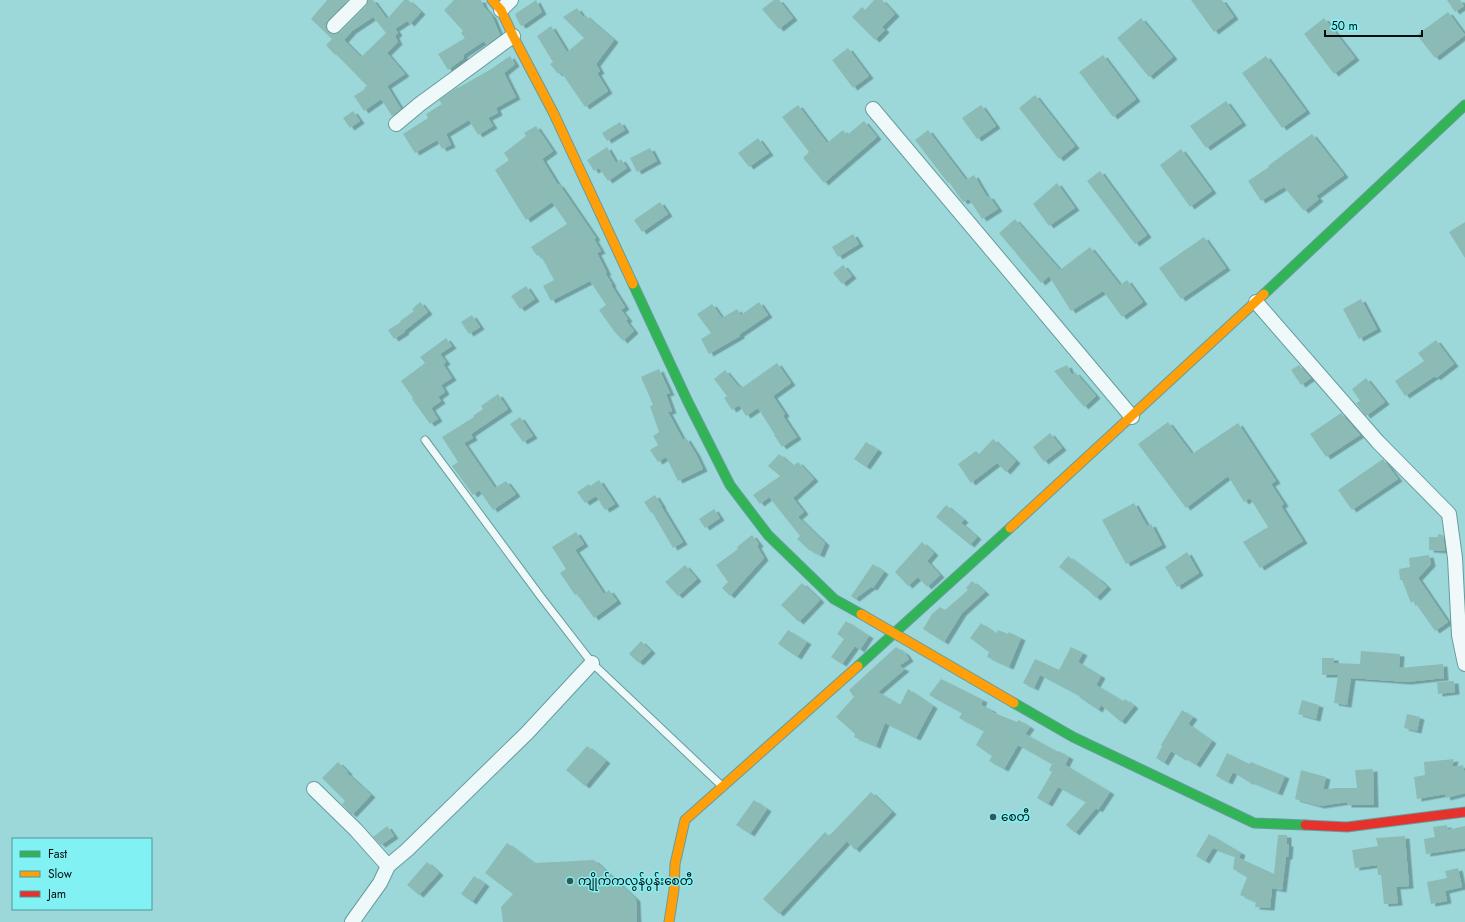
<svg xmlns="http://www.w3.org/2000/svg" width="1465" height="922" viewBox="0 0 1465 922" font-family="Jost,'Noto Sans Myanmar',sans-serif">
  <style>
    .building { fill: #8cbbb6; fill-rule: evenodd; filter: url(#shadow) }
    .lines { fill: none; stroke-linecap: round; stroke-linejoin: round }
    .lane-casing { stroke: #679c9d; stroke-width: 9 }
    .street-casing { stroke: #679c9d; stroke-width: 16 }
    .fast-casing { stroke: #679c9d; stroke-width: 11 }
    .slow-casing { stroke: #679c9d; stroke-width: 11 }
    .jam-casing { stroke: #679c9d; stroke-width: 11 }
    .lane { stroke: #f0f9f9; stroke-width: 7 }
    .street { stroke: #f0f9f9; stroke-width: 14 }
    .fast { stroke: #30b455; stroke-width: 9 }
    .slow { stroke: #ff9f0a; stroke-width: 9 }
    .jam { stroke: #e5322d; stroke-width: 9 }
    .poi-dot { fill: #375556; stroke: #82f1f3; stroke-width: 1.5 }
    .labels { text-anchor: middle; stroke-width: 3; stroke-linejoin: round; paint-order: stroke }
    .poi-label { font-size: 12px; fill: #000f10; stroke: #82f1f3; text-anchor: start }
  </style>
  <defs>
    <filter id="shadow"><feDropShadow dx="4.5" dy="2.5" stdDeviation="0" flood-color="#0004"/></filter>
  </defs>
  <rect width="100%" height="100%" fill="#9cd8d9"/>
  <!-- building -->
  <path class="building" d="M327 0H348L326 23V28L328 32 332 34 340 32 366 6 368 0H373L387 19 404 0H408L421 12 410 24 407 21 395 29 398 33 395 36 398 42 387 53 405 74 387 86 401 109 392 116 381 99 364 111 354 96 365 89 364 88 367 86 336 54 335 55 326 45 332 39 311 19ZM373 17 386 33 361 57 344 40 352 31Z
    M454 0H481L484 7 492 16 500 35 487 45 484 41 463 55 464 58 448 70 438 54 465 38 461 33 463 31 444 10Z
    M536 0 542 12 522 26 520 25 515 14Z
    M774 0H779L793 18 779 29 762 9Z
    M874 0H882L895 14 882 27 885 30 875 40 852 17 862 7 865 10Z
    M1191 0H1222L1234 17 1214 32Z
    M1447 0H1460L1464 6 1455 12Z
    M577 8 583 17 585 15 614 40 596 64 600 71 597 73 608 91 585 107 561 72 558 74 550 64 553 62 537 36 551 26 567 52 584 38 563 17Z
    M1448 12 1465 35 1435 58 1417 35Z
    M1141 18 1173 57 1149 77 1117 38Z
    M1324 18 1355 58 1334 74 1304 34Z
    M848 48 869 76 853 88 832 60Z
    M1103 55 1136 99 1113 117 1079 72Z
    M510 56 515 64 504 73 516 97 496 108 498 113 488 118 493 126 478 135 469 120 446 134 451 145 442 149 437 140 415 153 403 134 428 118 426 114 442 104 439 100 458 87V88L491 69Z
    M1266 56 1306 111 1282 128 1242 73Z
    M1035 95 1075 146 1059 159 1019 108Z
    M1226 101 1242 123 1206 148 1190 126Z
    M798 105 827 143 843 130 847 135 864 121 877 137 824 183 803 158 809 152 782 117Z
    M981 105 996 126 977 139 962 118Z
    M353 111 360 121 350 128 343 118Z
    M620 122 625 130 607 141 602 133Z
    M536 126 553 151 542 159 558 185 559 184 596 238 594 239 601 251 597 253 607 273H605L612 284 611 285 625 307 621 310 628 319 626 321 634 331 623 341 614 331 599 310 606 305 590 281 551 301 543 286 554 280 540 254 537 256 531 247 567 224 552 202 526 220 495 170 509 160 504 153 526 136 524 133Z
    M928 130 966 180 974 175 987 197 989 196 998 209 982 219 969 199 963 202 949 182 948 183 915 140Z
    M1312 134 1344 175 1316 196 1319 199 1304 211 1284 187 1261 201 1248 181 1269 167 1268 166 1284 154Z
    M758 138 769 153 749 167 738 153Z
    M607 147 616 163 621 159 627 168 608 181 599 168 594 171 587 160Z
    M650 148 657 161 637 172 630 158Z
    M1181 149 1212 191 1190 207 1160 165Z
    M1100 171 1147 235 1135 244 1087 181Z
    M1057 183 1075 208 1049 226 1033 204Z
    M660 202 668 214 642 232 634 220Z
    M1015 219 1060 270 1090 247 1120 285 1127 280 1143 302 1122 317 1103 291 1071 311 1049 276 1041 283 999 233Z
    M1465 222V258L1449 232Z
    M853 234 859 244 838 257 832 247Z
    M1204 237 1226 268 1181 299 1159 268Z
    M843 265 852 276 842 284 833 273Z
    M526 286 535 299 520 309 511 296Z
    M1361 299 1377 329 1359 339 1343 309Z
    M420 302 428 312 404 331 405 332 394 339 388 330 401 322 400 321 414 311 412 309Z
    M759 302 768 315 740 334V336L709 354 701 339 711 333 697 314 712 304 722 318 737 309 741 315Z
    M472 315 480 327 469 334 461 322Z
    M446 338 452 346 440 354 446 362 443 364 452 378 441 385 445 392 438 397 441 401 431 408 438 419 430 424 412 399 413 398 401 381 425 363 420 357Z
    M1436 340 1454 364 1436 378 1435 376 1405 396 1395 381 1424 361 1418 353Z
    M777 363 791 383 773 396 785 414 783 416 797 437 782 447 774 435H775L758 408 746 416 739 405 732 410 724 398 727 396 714 379 725 370 739 387 741 385 743 387Z
    M1067 365 1072 375 1075 372 1096 396 1084 407 1054 371Z
    M1299 365 1311 378 1301 385 1291 370Z
    M659 369 670 393 666 394 672 411 668 412 683 440 686 438 696 454 703 469 678 481 666 457 658 462 650 450 658 445 653 436 659 432 650 406 653 405 641 377Z
    M1366 378 1385 402 1366 416 1356 403 1360 401 1352 389Z
    M498 394 508 409 471 434 473 438 464 443 495 488 506 481 516 494 493 510 479 490 473 495 452 466 458 462 442 437 474 417 473 416 483 409 481 406Z
    M1341 413 1360 435 1326 457 1310 434Z
    M520 417 533 436 523 442 510 424Z
    M1168 422 1192 454 1238 423 1276 481 1271 484 1284 504 1281 506 1303 541 1260 568 1243 542 1268 527 1250 498 1244 502 1228 476 1186 508 1138 444Z
    M1050 433 1062 448 1044 462 1033 447Z
    M993 439 1016 461 1006 472 997 463 971 483 958 464 976 451 979 454Z
    M866 442 878 450 866 467 854 459Z
    M779 454 793 466 798 462 814 479 793 498 804 512 798 517 825 543 820 555 809 550 797 539 800 536 769 497 760 504 753 495 780 476 768 466Z
    M1383 459 1398 479 1352 510 1338 490Z
    M599 480 615 504 605 510 596 496 585 503 577 492 589 484 590 486Z
    M655 495 662 506H661L683 542 673 548 652 512 651 513 644 502Z
    M1134 503 1147 526 1151 524 1162 545 1126 564 1102 520Z
    M946 505 964 520 961 523 977 537 970 545 936 517Z
    M714 509 720 518 705 528 699 519Z
    M576 532 584 544 575 550 604 594 609 590 617 601 594 618 577 594 575 595 560 573 566 569 552 547Z
    M1438 534 1443 535 1445 551 1429 550V537H1438Z
    M752 535 759 544 757 546 764 558 730 596 722 588 728 582 716 565 738 549 737 547Z
    M922 542 934 553 927 561 940 575 927 587 918 577 908 586 895 572Z
    M1187 552 1199 573 1177 587 1165 567Z
    M1429 555 1431 564 1418 578 1448 622 1435 631 1414 601 1411 603 1402 580H1400L1399 569 1410 567 1409 558Z
    M1068 556 1100 580 1107 587 1096 598 1089 591 1059 567Z
    M873 564 884 572 873 588 871 587 855 599 851 596Z
    M685 565 697 579 678 596 665 582Z
    M972 581 985 592 962 613 944 642 923 629 932 614 940 607 945 610 968 590 966 588Z
    M802 583 820 600 799 622 781 605Z
    M846 621 869 636 860 650 855 646 842 664 831 657 844 639 837 634Z
    M981 623 996 634 998 630 1008 634 1009 632 1021 638 1009 667 987 657 989 652 970 638Z
    M788 630 807 642 797 657 778 644Z
    M641 641 651 651 639 663 629 654Z
    M896 647 905 653 909 659 899 666 905 669 878 692 900 705 908 689 933 706 916 738 885 723 876 746 854 737 855 734 836 717 854 697 849 690Z
    M1071 647 1083 653 1078 662 1101 676 1096 685 1123 701 1125 699 1134 706 1121 722 1101 705 1098 710 1079 697 1080 696 1040 675 1034 688 1023 683 1035 659 1059 670Z
    M1361 651 1400 654 1399 668 1443 664 1444 678 1407 682 1351 678 1347 705 1334 703 1338 675H1322V658H1334V663L1360 664Z
    M941 679 983 700 981 705 992 710V712L1017 722 1019 720 1030 727 1025 734 1058 752 1059 751 1069 757 1065 765 1110 792 1098 810 1096 808 1075 833 1066 825 1086 802 1058 787 1048 804 1037 798 1052 772 1049 770 1052 764 1018 745 1004 769 989 761 992 756 976 745 984 731 959 718 962 713 929 695Z
    M1454 681 1455 692 1438 694 1437 682Z
    M1302 700 1319 705 1316 719 1298 714Z
    M1182 710 1193 717 1188 724 1212 741 1196 765 1183 757 1182 758 1171 751 1164 763 1156 758 1162 746 1161 745Z
    M1407 714 1420 717 1417 731 1404 728Z
    M587 746 606 761 585 786 566 770Z
    M1227 753 1249 764 1251 762 1285 776 1278 793 1249 781V782L1233 772 1228 782 1216 776Z
    M1454 759 1452 767 1463 765 1465 775V793L1446 798 1445 794 1417 799 1414 777 1425 775 1424 762Z
    M338 762 348 772 347 773 371 795 352 815 342 804 345 801 322 778Z
    M1373 769 1374 805H1347V802L1320 806 1295 799 1301 770 1326 777 1323 790 1335 788H1357L1355 770Z
    M871 792 892 812 855 850 847 841 779 914 763 899 825 832 829 836Z
    M754 800 767 809 750 834 736 825Z
    M1447 825 1448 830 1465 826V848L1426 854 1424 839 1435 837 1433 827Z
    M387 826 394 836 381 845 373 837Z
    M1209 834 1241 853 1239 858 1274 874 1278 835H1287V844H1289L1288 857H1286L1282 890 1272 888 1270 908 1255 907 1256 902 1240 895 1247 877 1233 869 1235 856 1213 848 1205 861 1196 856Z
    M1405 836 1409 886 1396 887 1398 903 1384 904 1381 875H1378L1377 865 1355 868 1352 850 1378 846 1376 838Z
    M507 843 534 863 594 860 636 899 637 922H503L501 907 513 894 485 873Z
    M427 862 439 873 419 895 407 885Z
    M1458 868 1462 887 1445 891 1447 901 1431 904 1427 882 1447 878 1445 871Z
    M474 876 485 884 472 902 461 894Z"/>
  <g class="lines">
    <!-- lane casing -->
    <g class="lane-casing">
      <path id="lane" d="M425 440 541 597 592 663 723 787"/>
    </g>
    <!-- street casing -->
    <g class="street-casing">
      <path id="street" d="M501 10 511 0
        M334 26 360 0
        M873 109 1132 417
        M396 124 420 104 513 36
        M1256 302 1378 442 1449 514 1455 558 1459 635 1465 664
        M314 789 356 830 388 866
        M352 922 380 883 388 866 407 850 527 733 592 663"/>
    </g>
    <!-- fast casing -->
    <g class="fast-casing">
      <path id="fast" d="M633 284 688 402 730 485 768 535 834 599 861 614
        M1264 294 1465 105
        M858 666 1010 528
        M1014 703 1073 737 1254 823 1305 825"/>
    </g>
    <!-- slow casing -->
    <g class="slow-casing">
      <path id="slow" d="M492 0 501 10 513 36 554 114 633 284
        M1010 528 1264 294
        M861 614 1014 703
        M669 922 674 890 675 864 685 820 858 666"/>
    </g>
    <!-- jam casing -->
    <g class="jam-casing">
      <path id="jam" d="M1305 825 1347 827 1465 812"/>
    </g>
    <!-- lane -->
    <use href="#lane" class="lane"/>
    <!-- street -->
    <use href="#street" class="street"/>
    <!-- fast -->
    <use href="#fast" class="fast"/>
    <!-- slow -->
    <use href="#slow" class="slow"/>
    <!-- jam -->
    <use href="#jam" class="jam"/>
  </g>
  <!-- markers -->
  <g class="poi-dot">
    <circle cx="993" cy="817" r="4"/>
    <circle cx="570" cy="881" r="4"/>
  </g>
  <g class="labels">
    <!-- poi labels -->
    <g class="poi-label">
      <text x="1001" y="821">စေတီ</text>
      <text x="578" y="885">ကျိုက်ကလွန်ပွန်းစေတီ</text>
    </g>
  </g>
  <!-- legend -->
  <rect x="12" y="838" width="140" height="72" fill="#82f1f3" stroke="#4e9798"/>
  <rect x="20" y="851" width="20" height="6" fill="#30b455" stroke="#4e9798"/>
  <text x="48" y="858" font-size="12" fill="#000f10">Fast</text>
  <rect x="20" y="871" width="20" height="6" fill="#ff9f0a" stroke="#4e9798"/>
  <text x="48" y="878" font-size="12" fill="#000f10">Slow</text>
  <rect x="20" y="891" width="20" height="6" fill="#e5322d" stroke="#4e9798"/>
  <text x="48" y="898" font-size="12" fill="#000f10">Jam</text>
  <!-- scale -->
  <path d="M1325 30v6h97v-6" fill="none" stroke="#000f10" stroke-width="2"/>
  <text x="1331" y="30" font-size="12" fill="#000f10" stroke="#82f1f3" stroke-width="3" paint-order="stroke">50 m</text>
</svg>
